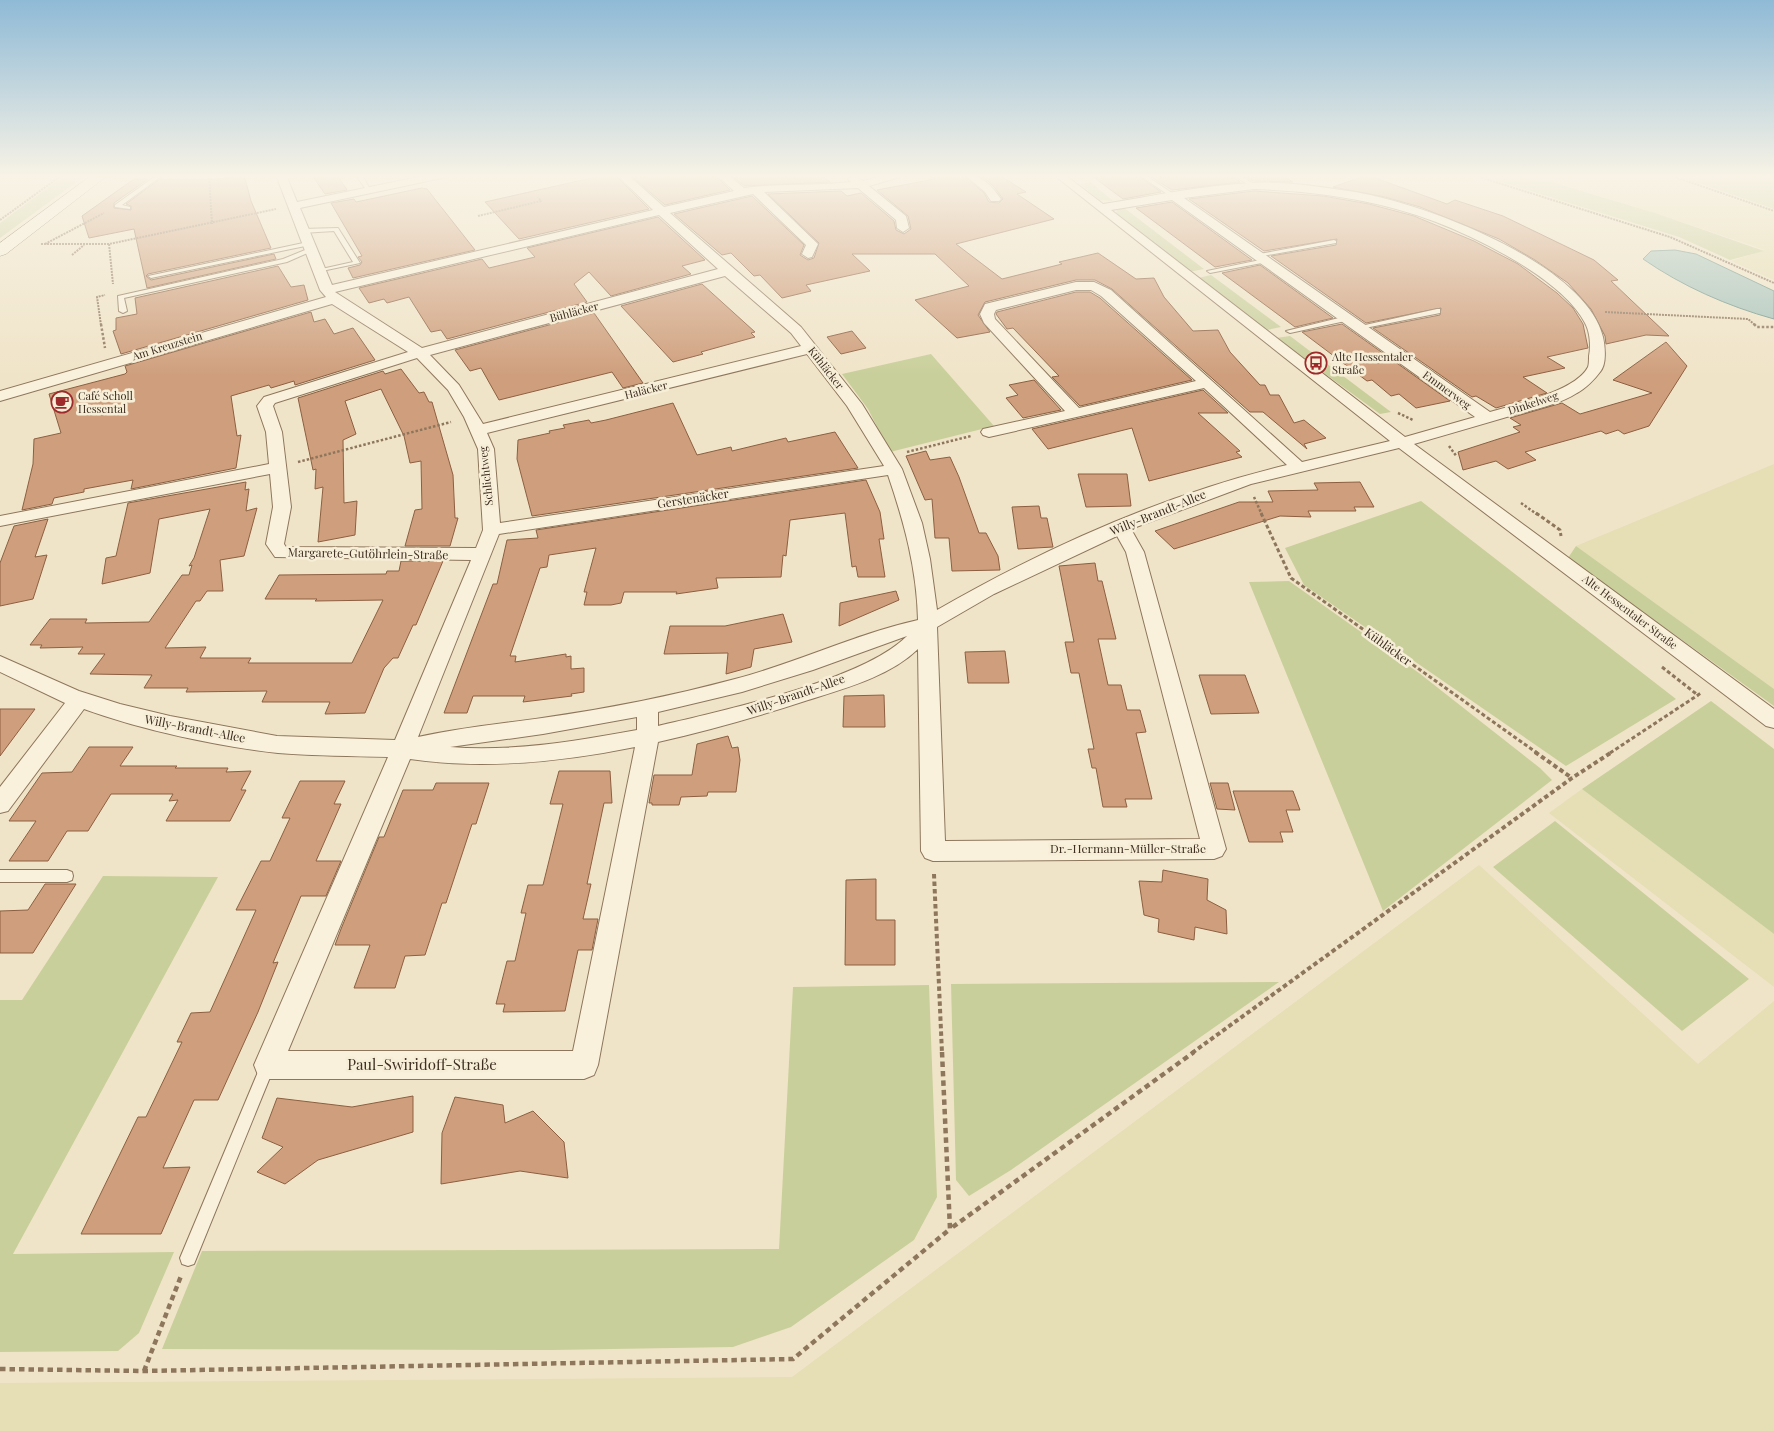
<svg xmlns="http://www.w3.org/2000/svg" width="1774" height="1431" viewBox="0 0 1774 1431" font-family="'Playfair Display',serif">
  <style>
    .farmland { fill: #e6deb5 }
    .green { fill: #c9cf9b }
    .water { fill: #a9c4bc; stroke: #6f938a }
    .building { fill: #cf9f7d; stroke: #8d5f41 }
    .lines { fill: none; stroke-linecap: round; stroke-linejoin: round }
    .lane-casing { stroke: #8d765c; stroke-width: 2 }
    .street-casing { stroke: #8d765c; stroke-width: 2 }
    .secondary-casing { stroke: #6f573f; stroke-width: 1 }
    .path-far4 { stroke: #8d765c; stroke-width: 2; stroke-dasharray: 2 1; stroke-linecap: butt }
    .path-far3 { stroke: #8d765c; stroke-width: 2.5; stroke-dasharray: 2.5 2; stroke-linecap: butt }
    .path-far2 { stroke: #8d765c; stroke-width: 3; stroke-dasharray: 4 2.5; stroke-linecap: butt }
    .path-far1 { stroke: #8d765c; stroke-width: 4; stroke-dasharray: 4.5 3; stroke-linecap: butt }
    .path { stroke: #8d765c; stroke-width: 4.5; stroke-dasharray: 5.5 4; stroke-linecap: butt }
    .lane { fill: #faf1dc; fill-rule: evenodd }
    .street { fill: #faf1dc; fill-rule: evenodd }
    .secondary { fill: #faf1dc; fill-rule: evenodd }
    .labels { text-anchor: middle; stroke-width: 5; stroke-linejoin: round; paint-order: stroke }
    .far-street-label { font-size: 11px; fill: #3d2e20; stroke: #f7eed8 }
    .far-poi-label { font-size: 11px; fill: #3d2e20; stroke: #f7eed8; text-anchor: start }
    .street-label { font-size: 12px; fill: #3d2e20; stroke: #f7eed8 }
    .near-street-label { font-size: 15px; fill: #3d2e20; stroke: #f7eed8 }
  </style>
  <rect width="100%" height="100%" fill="#f0e4c8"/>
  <!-- farmland -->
  <path class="farmland" d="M1530 175H1665L1774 213V280L1731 261 1765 250 1658 214Z
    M1774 464V689L1576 546Z
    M1582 789 1774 934V987L1549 813Z
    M1479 865 1698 1064 1774 1001V1431H0V1383L792 1377Z"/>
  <!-- green -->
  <path class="green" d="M65 175H86L0 238V223Z
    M1479 175H1529L1658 214 1764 251 1730 260 1679 237Z
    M1675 175H1774V209Z
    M1091 182 1113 201 1099 200 1080 184Z
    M1123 207 1204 269 1189 272 1116 214 1117 210Z
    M1211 275 1281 327 1267 330 1198 278Z
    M1290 336 1391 412 1380 414 1276 338Z
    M931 354 994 426 890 452 868 409 842 374Z
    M1421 501 1676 699 1566 766 1304 585 1285 548Z
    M1576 546 1774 689V706L1568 558Z
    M1289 581 1419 673 1540 768 1552 780 1383 911 1249 582Z
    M1711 701 1774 749V934L1582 789Z
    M1555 821 1749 979 1682 1031 1493 867Z
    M103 876 218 877 13 1254 174 1252 139 1333 118 1351 0 1352V1000H22Z
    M1279 982 1011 1170 969 1196 956 1180 951 984Z
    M929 985 937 1197 914 1240 791 1327 733 1347 553 1350 162 1349 202 1251 779 1249 793 987Z"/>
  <!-- water -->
  <path class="water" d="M1675 250 1696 254 1774 291V319C1727 306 1682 286 1643 259L1651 251Z"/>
  <!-- building -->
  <path class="building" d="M244 175 251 201 271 248 148 274 146 276 151 280 274 254 276 259 147 288 134 229 89 238 82 216 134 179H148L114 203V208L131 210V206L126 204 160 179H218Z
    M312 175H337L347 190 325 194Z
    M605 175H615L649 209 519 239 485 202Z
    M630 175H715L730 190 665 205Z
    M730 175H821L830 182 745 186Z
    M928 175H963L984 193 989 202 999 203 1003 199 995 188 987 180 975 175H999L1026 192 1017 194 1054 219 956 244 1002 279 1062 264 1059 262 1098 253 1136 279 1154 278 1164 297 1193 331 1218 330 1230 352 1260 385H1265L1270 395H1279L1294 423 1304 420 1326 438 1304 444 1307 449 1263 412H1250L1112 289 1095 280H1076L985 302 978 315 990 332 957 338 915 300 969 286 935 254H852L870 271 806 285 811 291 782 298 760 275 754 276 731 253 722 255 674 214 752 196 804 245 800 255 808 260 814 258 819 243 768 194 841 191 847 196 861 193 894 221 896 230 904 234 911 229 908 216 877 190 935 179Z
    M1091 175H1137L1161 192 1123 199Z
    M1148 175H1231L1240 182 1172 190Z
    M1242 175H1281L1293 182 1253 181Z
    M1367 175 1447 204 1455 200 1503 216 1594 260 1618 280 1611 281 1669 336 1646 335 1606 344 1605 336 1591 309 1568 283 1535 260 1499 239 1420 207 1385 197 1333 187Z
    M422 188 427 189 475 250 353 278 348 268 360 265 362 262 358 257 362 256 331 203 354 199 356 202Z
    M1254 191 1323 196 1369 204 1414 216 1474 241 1518 264 1557 293 1573 308 1583 324 1588 348 1547 357 1565 368 1523 377 1547 393 1496 408 1476 396 1472 397 1373 328 1440 315 1441 308 1366 323 1271 256 1336 245 1337 239 1264 251 1189 199Z
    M1172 202 1252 260 1215 267 1136 208Z
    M658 217 705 260 682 266 691 274 611 296 589 272 574 284 587 302 447 339 441 330 431 332 409 297 387 303 384 299 369 303 359 288 482 259 489 268 535 257 527 248Z
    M1260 265 1333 318 1295 327 1222 273Z
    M278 266 291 287 304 285 308 300 121 354 113 331 116 330V318L137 314 135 298Z
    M702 284 755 332 751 333 755 337 701 352 703 354 673 362 621 306Z
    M1076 292H1090L1100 298 1192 380 1080 406 1052 377 1059 376 1013 328 1007 329 996 314 997 312Z
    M311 312 314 322 325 319 334 334 353 328 375 360 295 385 294 381 271 388 269 385 231 396 237 436 241 435 236 468 131 489 133 480 84 489V492L54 498 52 504 22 510 33 464 34 439 61 433 49 394 125 374 127 372 125 366Z
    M594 313 643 383 623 388 612 372 499 400 481 368 470 371 455 350Z
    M1342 324 1450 401 1416 408 1399 394 1391 396 1372 380 1367 381 1302 332Z
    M852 331 866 348 841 354 827 337Z
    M1666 342 1687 366 1649 426 1624 434 1618 430 1606 434 1601 431 1525 452 1536 460 1508 469 1496 461 1463 470 1458 452 1520 432 1513 427 1521 425 1510 418 1562 403 1580 414 1652 393 1613 380Z
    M401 369 419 393 424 392 429 402H432L453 475 455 518H458L450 546H405L415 510 422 509 421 461 410 463 404 436 381 389 345 401 356 434 343 440 344 503 357 501 355 535 318 542 323 487 315 489 316 469 313 470 298 398 383 371 385 374Z
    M1034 380 1061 410 1023 418 1006 398 1018 395 1009 385Z
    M1203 390 1228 413H1198L1240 451 1236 452 1242 457 1149 481 1132 428 1048 449 1032 429Z
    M673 403 697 455 731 447 732 451 786 438 788 442 835 432 858 468 532 516 517 459 518 440 550 433 549 431 565 428 563 425 589 420 591 423 606 420Z
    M926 451 930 460 950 457 959 477 979 533H986L998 556 1000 570 952 571 949 538H935L932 499 925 500 906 456Z
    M1078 474H1127L1131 506 1086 507Z
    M866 480 880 512 884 539H879L885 577H858L856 566 852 567 845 513 790 520 786 556 783 555 781 577 716 578 718 588 676 594 677 592H624L621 603 611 605H584L587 592H584L596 548 549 555 547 567 540 568 510 656H516L515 662 566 654V657L571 656V669L584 668V692L571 694 572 696 523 702 525 696H473L467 713H444L493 584H497L507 540 538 538 536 530Z
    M246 482 245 490 249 489 246 511 257 508 244 556 220 560 223 591H207L200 601H196L165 648 206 647 200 658H251L248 663H352L383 600 315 601 317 599H265L279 575 386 574 387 571H399L401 561H443L416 625H413L398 658H393L384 668 365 713 325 714 330 702H262L267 691 186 692 188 688H144L152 675 90 674 105 654H78L83 647 40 648 42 645H30L50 619H87L85 623 149 622 182 575H189L192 565 189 566 194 558 210 509 159 519 150 573 102 584 106 558 116 556 128 503Z
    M1360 482 1374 507H1354L1356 511H1308L1311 517 1280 516 1174 549 1155 531 1239 502H1273L1268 491 1318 490 1314 483Z
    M1039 506 1041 518H1047L1053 547 1018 549 1012 507Z
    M48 519 35 557 47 555 33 599 0 606V563L14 526Z
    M1095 563 1098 581H1102L1116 639H1098L1108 685H1121L1127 710H1140L1146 732 1136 733 1152 799H1125L1127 807H1103L1096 768H1092L1088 749H1094L1079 673H1071L1065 642H1074L1059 566Z
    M896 591 899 600 839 626 840 603Z
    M783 614 792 642 754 649 751 667 726 674 728 653 664 654 670 626H725Z
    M1005 651 1009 683H968L965 652Z
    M1199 675H1245L1259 713 1211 714Z
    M884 695 885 727H843L844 696Z
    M0 709H35L0 756Z
    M728 736 732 748 738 747 740 760 736 792H708L707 796 681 797 679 805H652V803H649L654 775H692L697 744Z
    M89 747H133L120 766H177L175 768H228L226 772 251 771 241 790H246L230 821H166L178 800 169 801 173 794H111L88 831H67L48 861H9L36 821H9L42 773 72 772Z
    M559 771H610L612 803H604L587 884H591L583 919H598L592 950H578L565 1011 503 1012 505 1004H496L507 961H515L526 913H521L528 885H543L563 804H550Z
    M300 781H345L334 804H341L316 861H341L326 896H301L273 963 278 962 258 1012 218 1100H194L163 1168 190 1167 161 1234H81L138 1117H146L182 1042H177L191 1013 210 1012 256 910H236L261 861H270L290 818H282Z
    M436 783H489L476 824H472L446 903H442L425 955 405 956 395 988H354L370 945H335L341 929 379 837H384L403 790H433Z
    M1210 783H1228L1235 810 1217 809Z
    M1233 791H1293L1300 810H1286L1293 832H1280L1283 842H1249Z
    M1163 870 1208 879 1207 900 1226 910 1227 934 1195 927 1194 940 1158 932 1159 919 1144 915 1139 881 1162 882Z
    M876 879V920H895V965H845L846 880Z
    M45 884H76L33 953H0V911L28 910Z
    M413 1096V1132L318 1160 285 1184 257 1172 283 1147 262 1138 277 1098 352 1107Z
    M455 1097 503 1105 505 1123 533 1111 564 1142 568 1178 520 1171 441 1184 442 1133Z"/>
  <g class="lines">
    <!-- lane casing -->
    <g class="lane-casing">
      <path id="lane" d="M157 175H163L122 205 130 207V209L115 207V205Z
        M356 175H362L371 191H367Z
        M1139 175H1145L1178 197 1173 198Z
        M1233 175H1239L1257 186 1252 187Z
        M338 228 360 263 317 272V270L353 262 334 231 302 233 299 231 302 229Z
        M1334 240 1336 241V243L1257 257 1254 255Z
        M308 242 311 244 310 245 151 278 148 276Z
        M310 248 313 250 312 251 287 262 124 298 127 311 123 313 119 311 118 296 283 259Z
        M1265 259 1268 261 1267 262 1210 273 1207 271Z
        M1437 309H1440V313L1360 329 1356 327Z
        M1347 316 1351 318 1350 320 1290 333 1286 331Z
        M0 870H67L72 872 73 876 72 880 67 882H0Z
        M268 1058 273 1060 275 1065 194 1264 188 1266 182 1264 180 1258 263 1060Z"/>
    </g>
    <!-- street casing -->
    <g class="street-casing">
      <path id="street" d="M276 175H286L297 202 428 175H447L442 178 300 208 332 285 653 210 617 175H628L664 207 734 191 717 175H728L744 188C780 183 816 186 851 182L848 179 854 176 863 181 886 175H901L900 177 869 186 906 216 909 228 903 232 897 228 896 220 858 188 764 192 818 244 812 257 808 258 802 254 806 245 753 194 670 213 801 327 862 404 902 469 922 523 930 559 937 610C1045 548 1165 494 1287 465L1204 388 989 437 983 435 981 432 983 429 1065 411 984 323 980 314 985 304 1076 282H1094L1111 290 1302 462 1390 441 1054 175H1065L1103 204C1153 196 1203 185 1253 183 1286 181 1322 187 1355 192 1423 203 1585 263 1603 337 1605 346 1607 364 1600 372 1595 379 1585 389 1577 393 1560 404 1537 409 1517 414 1483 424 1449 434 1414 444L1774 709V728L1766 726 1399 448 1251 484 1131 529 1144 552 1226 849 1222 856 1214 859 933 861 925 858 921 851 918 649C889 677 843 689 805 701 756 717 707 731 658 742L598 1065 594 1075 584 1079H268L258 1075 254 1065 388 757C352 756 314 756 278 753 216 746 142 730 84 709L8 811 0 813V787L65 703 0 672V656L79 691 120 704 170 716 277 736 395 740 471 560 275 557 266 544 273 507 270 474 0 526V516L269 464 266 432 257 406 264 397 408 352 332 304 0 401V391L326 297 320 290ZM1254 189C1315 191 1379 200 1436 222 1480 239 1563 280 1585 323 1590 332 1591 346 1589 356 1589 359 1589 365 1588 367 1576 391 1514 405 1490 412L1184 198ZM1172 200 1475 417 1405 437 1111 210ZM659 215 718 269 422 348 335 292ZM725 276 791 333 801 346 483 424 459 385 430 355ZM1076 290H1091L1101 296 1196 381 1079 408 995 319 994 314 996 310ZM807 354 847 406 884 466 500 523 494 449 487 433ZM417 358 448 390 464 417 478 449 483 530 476 548 286 547 284 544 291 507 282 432 273 406 275 403ZM888 475C904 522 917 569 918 620 855 634 797 663 735 679 672 696 606 709 542 718 500 724 459 728 418 737L499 534ZM1117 536 1126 552 1200 839 945 841 937 627 994 594ZM907 636C864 680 721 711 658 726V712L742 692 813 670ZM637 717V730C577 741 512 752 450 747L543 734ZM635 747 573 1051H288L410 759C485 770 561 762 635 747Z
        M965 175C982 175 991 185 1001 199L999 201H991L985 192Z"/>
    </g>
    <!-- secondary casing -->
    <g class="secondary-casing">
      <path id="secondary" d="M92 175H108L6 254 0 256V243Z"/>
    </g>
    <!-- path-far4 -->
    <path class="path-far4" d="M209 175 212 224
      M1473 175 1670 237 1774 283
      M1669 175 1774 211
      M478 216 541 201 538 197
      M0 220 62 175
      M41 244H109L276 209
      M45 244 104 213
      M109 244 113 284
      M72 255 84 245
      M1605 312 1748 319 1755 325
      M101 325 97 297 105 295"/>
    <!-- path-far3 -->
    <path class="path-far3" d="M101 324 105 348
      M1754 324 1757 327H1774
      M1398 413 1413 420
      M1449 446 1457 457
      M907 452 971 436
      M298 462 451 422
      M1254 497 1262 515
      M1521 503 1538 515"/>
    <!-- path-far2 -->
    <path class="path-far2" d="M1261 513 1291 578 1537 753
      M1536 513 1560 530 1561 536
      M1662 667 1699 696
      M1610 753 1701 693"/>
    <!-- path-far1 -->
    <path class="path-far1" d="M1535 752 1572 778
      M934 874 942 1053
      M1192 1053 1572 778 1612 752"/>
    <!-- path -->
    <path class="path" d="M942 1052 950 1229 1194 1052
      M0 1369 144 1371 793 1359 950 1229
      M144 1371 181 1276"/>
    <!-- lane -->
    <use href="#lane" class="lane"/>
    <!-- street -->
    <use href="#street" class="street"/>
    <!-- secondary -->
    <use href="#secondary" class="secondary"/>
  </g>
  <!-- sky -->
  <linearGradient id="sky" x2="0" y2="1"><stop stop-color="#8fbad6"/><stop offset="0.47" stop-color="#f8f3e6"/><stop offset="1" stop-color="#f8f3e6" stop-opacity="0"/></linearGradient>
  <rect width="1774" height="375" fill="url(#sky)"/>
  <!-- icons -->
  <defs>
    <g id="bus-ring" transform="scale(1.125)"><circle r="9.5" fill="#f7eed8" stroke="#9e2a2b" stroke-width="1.5"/><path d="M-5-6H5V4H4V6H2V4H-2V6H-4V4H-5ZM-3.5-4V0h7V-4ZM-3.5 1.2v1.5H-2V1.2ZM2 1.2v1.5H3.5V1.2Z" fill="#9e2a2b"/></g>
    <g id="cafe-ring" transform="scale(1.125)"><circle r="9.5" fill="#f7eed8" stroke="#9e2a2b" stroke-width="1.5"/><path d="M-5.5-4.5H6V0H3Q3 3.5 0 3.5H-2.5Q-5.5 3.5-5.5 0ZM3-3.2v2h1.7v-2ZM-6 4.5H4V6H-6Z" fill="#9e2a2b"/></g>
  </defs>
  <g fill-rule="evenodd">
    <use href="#bus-ring" x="1316" y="363"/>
    <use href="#cafe-ring" x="62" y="402"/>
  </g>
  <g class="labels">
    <!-- far-street labels -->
    <g class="far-street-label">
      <text transform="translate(574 312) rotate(-15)" y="4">Bühläcker</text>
      <text transform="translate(167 346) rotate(-17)" y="4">Am Kreuzstein</text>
      <text transform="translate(826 368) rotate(52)" y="4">Kühläcker</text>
      <text transform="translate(646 390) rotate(-14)" y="4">Haläcker</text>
      <text transform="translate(1447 390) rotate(36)" y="4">Emmerweg</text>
      <text transform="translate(1533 403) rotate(-18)" y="4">Dinkelweg</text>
      <text transform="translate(486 476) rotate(-96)" y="4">Schlichtweg</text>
      <text transform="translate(1630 612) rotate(37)" y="4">Alte Hessentaler Straße</text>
    </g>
    <!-- far-poi labels -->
    <g class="far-poi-label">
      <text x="1332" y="361">Alte Hessentaler<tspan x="1332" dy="13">Straße</tspan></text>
      <text x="78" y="400">Café Scholl<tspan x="78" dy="13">Hessental</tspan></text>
    </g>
    <!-- street labels -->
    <g class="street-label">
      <text transform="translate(693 499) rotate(-9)" y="4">Gerstenäcker</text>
      <text transform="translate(1158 513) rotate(-22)" y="4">Willy-Brandt-Allee</text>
      <text transform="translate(368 554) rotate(1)" y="4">Margarete-Gutöhrlein-Straße</text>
      <text transform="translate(1388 647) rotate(36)" y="4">Kühläcker</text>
      <text transform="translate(796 695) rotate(-19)" y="4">Willy-Brandt-Allee</text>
      <text transform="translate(195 729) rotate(11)" y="4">Willy-Brandt-Allee</text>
      <text x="1128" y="853">Dr.-Hermann-Müller-Straße</text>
    </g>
    <!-- near-street labels -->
    <g class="near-street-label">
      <text x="422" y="1070">Paul-Swiridoff-Straße</text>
    </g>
  </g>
</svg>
